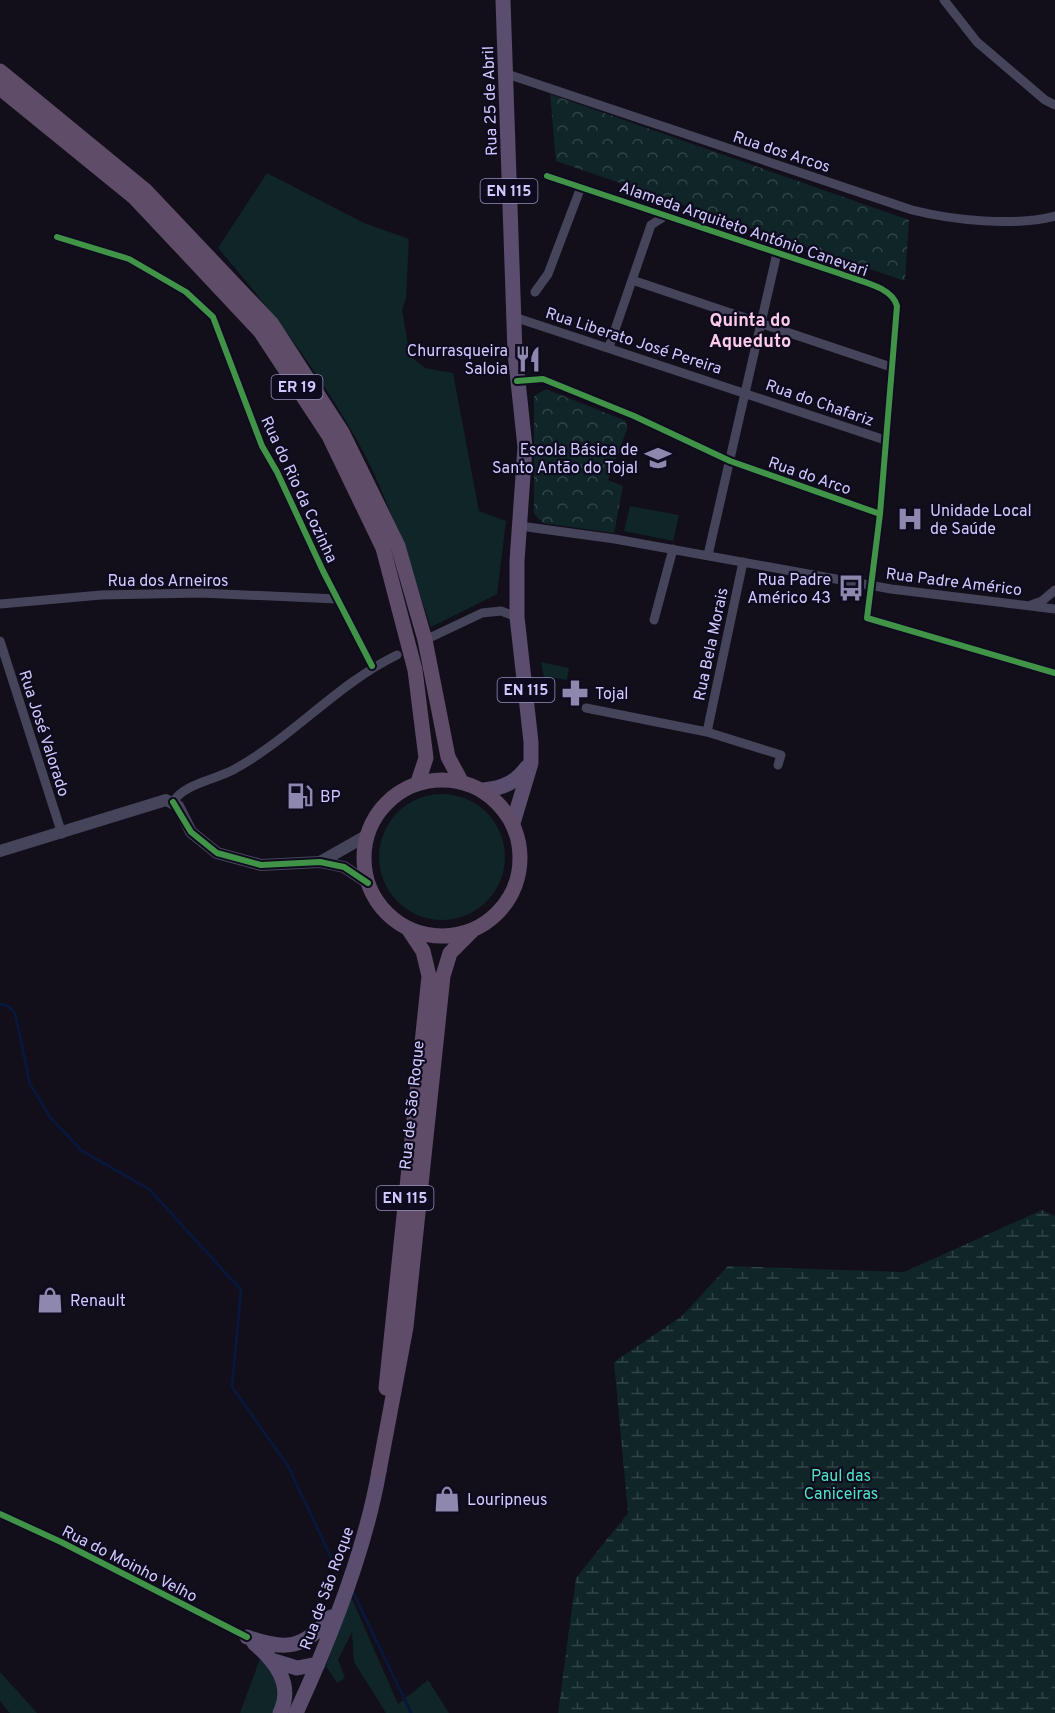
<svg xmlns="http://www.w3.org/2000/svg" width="1055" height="1713" viewBox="0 0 1055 1713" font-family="Overpass,sans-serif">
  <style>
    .green { fill: #0f2527 }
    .forest { fill: url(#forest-crowns) }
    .wetland { fill: url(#wetland-marsh) }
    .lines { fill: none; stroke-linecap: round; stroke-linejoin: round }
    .stream { stroke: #08173a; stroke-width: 3 }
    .minor { stroke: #45445b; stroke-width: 9 }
    .tertiary { stroke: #45445b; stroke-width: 12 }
    .primary { stroke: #5a4d6d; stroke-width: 15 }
    .trunk { stroke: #5e4c68; stroke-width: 15 }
    .cycleway-casing { stroke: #0f0b1f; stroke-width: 10 }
    .cycleway { stroke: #419447; stroke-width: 6 }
    .labels { text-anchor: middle; stroke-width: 4.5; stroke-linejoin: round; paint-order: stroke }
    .shield { fill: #0f0b1f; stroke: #9790bc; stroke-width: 1.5 }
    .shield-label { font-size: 15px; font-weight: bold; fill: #d1c9ff }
    .street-label { font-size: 16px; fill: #d1c9ff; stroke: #0f0b1f }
    .poi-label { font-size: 16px; fill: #d1c9ff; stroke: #0f0b1f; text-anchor: start }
    .park-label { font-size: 16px; fill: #50e4c4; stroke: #0f0b1f }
    .neighbourhood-label { font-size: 18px; font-weight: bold; fill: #ffcbea; stroke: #0f0b1f }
  </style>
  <defs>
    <pattern id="forest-crowns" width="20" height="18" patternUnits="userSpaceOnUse" patternTransform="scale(1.5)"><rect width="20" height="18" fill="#0f2527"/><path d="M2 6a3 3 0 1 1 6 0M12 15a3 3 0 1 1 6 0" fill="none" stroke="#314347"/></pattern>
    <pattern id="wetland-marsh" width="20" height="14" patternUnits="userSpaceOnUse" patternTransform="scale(1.5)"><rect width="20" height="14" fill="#0f2527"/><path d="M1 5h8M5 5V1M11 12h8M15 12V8" fill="none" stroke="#314347"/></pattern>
  </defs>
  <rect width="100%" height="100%" fill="#120f1a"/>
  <!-- green -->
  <path class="green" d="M267 173 364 223 409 239 406 298 402 310 410 356 425 368 453 373 479 511 506 521 497 594 431 627C409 564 389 498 357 440 316 368 272 311 218 248Z
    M630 506 679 515 673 541 624 531Z
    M541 662 569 668 567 680 555 678 554 699 548 698Z
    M379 857a63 63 0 1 1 126 0a63 63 0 1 1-126 0Z
    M352 1599 398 1704 428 1680 449 1713H386L354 1662 352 1632 338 1660 345 1678 337 1683 326 1666 348 1600Z
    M261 1656C277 1672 279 1691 275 1713H240Z
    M0 1672 37 1713H10L0 1701Z"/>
  <!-- forest -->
  <path class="forest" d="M550 94 909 220 905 281 556 161Z
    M546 389 626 421 627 429 608 480 623 486 614 533 543 523 534 514V396Z"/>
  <!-- wetland -->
  <path class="wetland" d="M1042 1210 1055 1216V1713H558L576 1578 628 1513 614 1362 682 1316 728 1266 904 1272Z"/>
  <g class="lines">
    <!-- stream -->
    <path class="stream" d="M0 1004 8 1006 15 1013 30 1084 50 1117 82 1151 149 1189 241 1290 232 1387 288 1466 338 1572
      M352 1590 411 1713"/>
    <!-- minor -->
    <path class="minor" d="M944 0 977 42 1045 100 1055 105
      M507 74 912 210C952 220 1015 227 1055 216
      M547 176 841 274C858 281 892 286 897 306L880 514 867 618 1055 673
      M57 237 129 259 186 292 213 317 262 446 277 472 323 571 372 666
      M632 280 891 367
      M535 292 548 274 581 187
      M514 317 885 440
      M609 347 651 225 665 216
      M517 381 543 379 634 416 730 461 880 514
      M520 526 615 539 891 589 1055 609
      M708 555 777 253
      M0 604 101 595 200 593 337 599
      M1031 605 1042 601 1055 590
      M654 620 673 549
      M425 640 482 613 501 611 517 617
      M0 641 62 834
      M586 708 707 732 781 755 778 765
      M707 732 743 562
      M173 802C184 784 214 780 233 770 292 738 337 684 397 655
      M0 1514 61 1542 247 1637"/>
    <!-- tertiary -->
    <path class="tertiary" d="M0 851 166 800 178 806 191 832 217 853 261 865 320 862 344 867 368 883
      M320 862 366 836"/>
    <!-- primary -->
    <path class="primary" d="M503 0 515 353 525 447 517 561V617L531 742V763L513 823
      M484 790C503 788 515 783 527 767
      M247 1637C286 1651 303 1649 331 1617
      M254 1643C275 1661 294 1684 280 1713
      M274 1661 297 1668 318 1664
      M296 1713C330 1639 365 1552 379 1471"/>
    <!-- trunk -->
    <path class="trunk" d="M0 71 145 190 272 324 342 432 398 546 425 640 448 757 461 781
      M0 88 135 198 260 331 329 436 383 548 415 670 426 758 418 782
      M364 858a78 78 0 1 1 156 0a78 78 0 1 1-156 0Z
      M386 1388 429 976 423 951 409 930
      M379 1471 406 1327 443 976 450 953 472 931"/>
    <!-- cycleway casing -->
    <g class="cycleway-casing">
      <path id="cycleway" d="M547 176 841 274C858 281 892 286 897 306L880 514 867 618 1055 673
        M57 237 129 259 186 292 213 317 262 446 277 472 323 571 372 666
        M517 381 543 379 634 416 730 461 880 514
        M173 802 191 832 217 853 261 865 320 862 344 867 368 883
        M0 1514 61 1542 247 1637"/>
    </g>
    <!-- cycleway -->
    <use href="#cycleway" class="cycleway"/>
  </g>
  <!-- icons -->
  <defs>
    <g id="restaurant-bare" transform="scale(2.07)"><path d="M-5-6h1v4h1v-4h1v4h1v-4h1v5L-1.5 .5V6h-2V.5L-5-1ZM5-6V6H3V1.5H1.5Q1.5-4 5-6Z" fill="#8e88af" stroke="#0f0b1f" stroke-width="2.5" paint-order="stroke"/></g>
    <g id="school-bare" transform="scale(2.07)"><path d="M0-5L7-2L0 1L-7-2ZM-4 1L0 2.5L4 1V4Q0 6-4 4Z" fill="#8e88af" stroke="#0f0b1f" stroke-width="2.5" paint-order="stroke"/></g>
    <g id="hospital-bare" transform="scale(2.07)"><path d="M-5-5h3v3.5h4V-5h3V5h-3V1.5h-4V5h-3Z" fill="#8e88af" stroke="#0f0b1f" stroke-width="2.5" paint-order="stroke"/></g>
    <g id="bus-bare" transform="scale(2.07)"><path d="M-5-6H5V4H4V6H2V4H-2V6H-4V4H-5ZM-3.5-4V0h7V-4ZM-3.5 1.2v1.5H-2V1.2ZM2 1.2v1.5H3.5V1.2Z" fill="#8e88af" stroke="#0f0b1f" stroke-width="2.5" paint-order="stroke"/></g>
    <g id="pharmacy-bare" transform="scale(2.07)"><path d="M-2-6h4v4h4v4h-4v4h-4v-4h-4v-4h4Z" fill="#8e88af" stroke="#0f0b1f" stroke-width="2.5" paint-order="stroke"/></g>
    <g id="fuel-bare" transform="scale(2.07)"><path d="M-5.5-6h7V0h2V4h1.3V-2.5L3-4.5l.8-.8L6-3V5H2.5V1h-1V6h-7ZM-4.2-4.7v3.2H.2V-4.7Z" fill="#8e88af" stroke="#0f0b1f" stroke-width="2.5" paint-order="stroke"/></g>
    <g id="shop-bare" transform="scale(2.07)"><path d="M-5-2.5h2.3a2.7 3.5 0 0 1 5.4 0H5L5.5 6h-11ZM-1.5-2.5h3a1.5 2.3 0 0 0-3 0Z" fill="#8e88af" stroke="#0f0b1f" stroke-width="2.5" paint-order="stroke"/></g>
  </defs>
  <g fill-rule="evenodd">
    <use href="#restaurant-bare" x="528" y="359"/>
    <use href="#school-bare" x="658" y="458"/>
    <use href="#hospital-bare" x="910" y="519"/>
    <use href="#bus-bare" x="851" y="588"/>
    <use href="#pharmacy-bare" x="575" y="693"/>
    <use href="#fuel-bare" x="300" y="796"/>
    <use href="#shop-bare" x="50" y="1300"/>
    <use href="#shop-bare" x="447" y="1499"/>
  </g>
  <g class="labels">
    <!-- shield labels -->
    <g class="shield">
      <rect x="480.5" y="179" width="57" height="24" rx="4.5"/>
      <rect x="271.5" y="375" width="51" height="24" rx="4.5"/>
      <rect x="497.5" y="678" width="57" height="24" rx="4.5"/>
      <rect x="376.5" y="1186" width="57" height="24" rx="4.5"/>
    </g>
    <g class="shield-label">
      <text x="509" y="196">EN 115</text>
      <text x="297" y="392">ER 19</text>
      <text x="526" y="695">EN 115</text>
      <text x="405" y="1203">EN 115</text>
    </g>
    <!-- street labels -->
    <g class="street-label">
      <text transform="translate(489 101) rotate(-92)" y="6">Rua 25 de Abril</text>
      <text transform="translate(782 151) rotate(18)" y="6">Rua dos Arcos</text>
      <text transform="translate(744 228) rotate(19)" y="6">Alameda Arquiteto António Canevari</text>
      <text transform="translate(634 340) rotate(18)" y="6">Rua Liberato José Pereira</text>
      <text transform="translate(820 402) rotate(19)" y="6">Rua do Chafariz</text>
      <text transform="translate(810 475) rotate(19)" y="6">Rua do Arco</text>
      <text transform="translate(300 489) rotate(65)" y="6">Rua do Rio da Cozinha</text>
      <text x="168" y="586">Rua dos Arneiros</text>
      <text transform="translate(954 581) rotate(7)" y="6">Rua Padre Américo</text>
      <text transform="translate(710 644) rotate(-78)" y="6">Rua Bela Morais</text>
      <text transform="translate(45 733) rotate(72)" y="6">Rua José Valorado</text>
      <text transform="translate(411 1105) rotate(-84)" y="6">Rua de São Roque</text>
      <text transform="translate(130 1563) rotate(27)" y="6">Rua do Moinho Velho</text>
      <text transform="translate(326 1588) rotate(-70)" y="6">Rua de São Roque</text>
    </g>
    <!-- poi labels -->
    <g class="poi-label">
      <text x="508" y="356" text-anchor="end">Churrasqueira<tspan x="508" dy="18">Saloia</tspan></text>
      <text x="638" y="455" text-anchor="end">Escola Básica de<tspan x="638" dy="18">Santo Antão do Tojal</tspan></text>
      <text x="930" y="516">Unidade Local<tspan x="930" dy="18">de Saúde</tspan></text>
      <text x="831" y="585" text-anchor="end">Rua Padre<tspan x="831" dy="18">Américo 43</tspan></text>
      <text x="595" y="699">Tojal</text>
      <text x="320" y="802">BP</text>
      <text x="70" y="1306">Renault</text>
      <text x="467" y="1505">Louripneus</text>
    </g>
    <!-- park labels -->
    <g class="park-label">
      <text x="841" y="1481">Paul das<tspan x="841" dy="18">Caniceiras</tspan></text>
    </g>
    <!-- neighbourhood labels -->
    <g class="neighbourhood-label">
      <text x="750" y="326">Quinta do<tspan x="750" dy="21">Aqueduto</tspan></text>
    </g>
  </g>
</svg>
